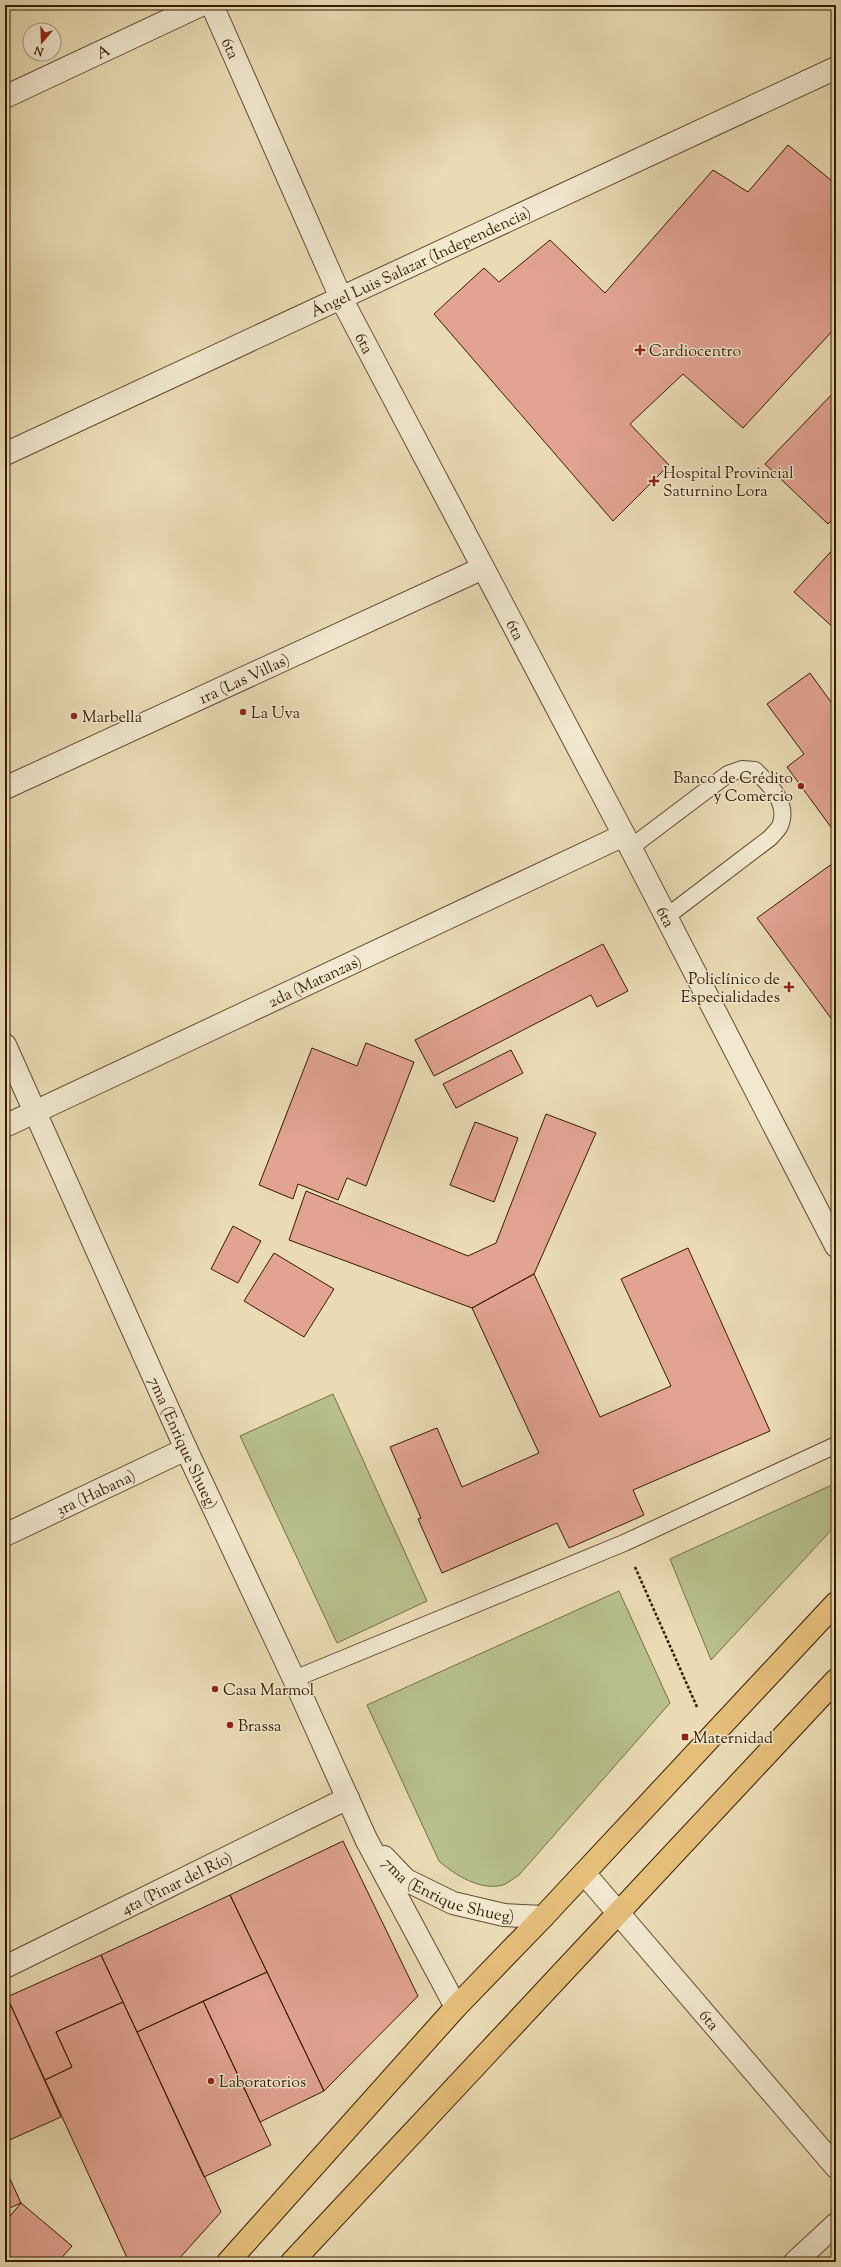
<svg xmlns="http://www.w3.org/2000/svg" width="841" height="2267" viewBox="0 0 841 2267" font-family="'Sorts Mill Goudy',serif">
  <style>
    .green { fill: #b7c08d; stroke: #766e46 }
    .building { fill: #e2a393; stroke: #351c00 }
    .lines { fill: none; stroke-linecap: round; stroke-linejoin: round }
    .service-casing { stroke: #624c2d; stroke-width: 18 }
    .minor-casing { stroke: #624c2d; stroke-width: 24 }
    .tertiary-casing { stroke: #624c2d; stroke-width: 24 }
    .primary-casing { stroke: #351c00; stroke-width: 24 }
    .path { stroke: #351c00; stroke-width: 2.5; stroke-dasharray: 3 2; stroke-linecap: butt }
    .service { stroke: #f1e8cf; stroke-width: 16 }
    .minor { stroke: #f1e8cf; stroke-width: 22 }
    .tertiary { stroke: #f1e8cf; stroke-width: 22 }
    .primary { stroke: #e5be7a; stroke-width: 22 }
    .poi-dot { fill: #8f2418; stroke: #f1e8cf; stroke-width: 1.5 }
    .labels { text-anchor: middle; stroke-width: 3; stroke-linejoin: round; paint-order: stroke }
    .street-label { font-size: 16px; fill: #351c00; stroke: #f1e8cf }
    .poi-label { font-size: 16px; fill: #351c00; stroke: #f1e8cf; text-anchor: start }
  </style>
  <rect width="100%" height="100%" fill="#eadbb5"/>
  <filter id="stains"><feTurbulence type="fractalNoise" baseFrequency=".005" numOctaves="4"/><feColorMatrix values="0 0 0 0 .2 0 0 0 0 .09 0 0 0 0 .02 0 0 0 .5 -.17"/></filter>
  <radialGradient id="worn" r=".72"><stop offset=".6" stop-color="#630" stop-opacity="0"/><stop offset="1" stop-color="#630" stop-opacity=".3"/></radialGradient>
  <!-- green -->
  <path class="green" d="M333 1394 427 1601 337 1643 240 1436Z
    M836 1483V1525L711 1660 670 1559Z
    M619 1591 670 1703 519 1875C514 1878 508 1883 503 1885 480 1891 455 1875 439 1861L367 1705Z"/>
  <!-- building -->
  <path class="building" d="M788 145 832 181 836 176V327L743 428 683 374 630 424 669 465 613 521 434 314 484 268 499 282 550 240 605 293 713 170 748 192Z
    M836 390V516L828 524 765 464Z
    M836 546V630L794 592Z
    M810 673 836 709V834L787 767 804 754 767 704Z
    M836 861V1025L757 918Z
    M603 944 628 991 597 1007 591 995 434 1076 415 1040Z
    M366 1043 414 1062 366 1186 347 1178 338 1200 298 1184 293 1199 259 1185 312 1048 357 1066Z
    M511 1050 523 1073 456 1108 443 1084Z
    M546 1114 596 1133 534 1274 472 1308 289 1240 306 1191 468 1256 496 1243Z
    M475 1122 518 1138 494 1202 450 1185Z
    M233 1226 261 1241 238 1283 211 1269Z
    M688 1248 770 1431 633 1490 644 1515 569 1548 557 1523 442 1573 418 1519 421 1518 390 1447 437 1428 462 1487 539 1453 472 1308 534 1274 600 1417 671 1386 621 1279Z
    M274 1253 334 1289 304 1337 244 1301Z
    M343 1841 418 1996 324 2091 230 1895Z
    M230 1895 267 1972 137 2032 101 1955Z
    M101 1955 123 2002 56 2032 72 2067 45 2080 7 1997Z
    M267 1972 324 2091 260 2122 203 2001Z
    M7 1997 61 2117 5 2142V1998Z
    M203 2001 271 2145 204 2177 137 2032Z
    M123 2002 221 2212 176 2262H129L45 2080 72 2067 56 2032Z
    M5 2168 21 2203 5 2210Z
    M21 2203 72 2246 58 2262H5V2222Z"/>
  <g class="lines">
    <!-- service casing -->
    <g class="service-casing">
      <path id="service" d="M630 848 728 774 742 769 755 770C769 784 788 802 781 823 780 829 773 834 770 838L666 917
        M294 1679 624 1543 836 1445"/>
    </g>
    <!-- minor casing -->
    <g class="minor-casing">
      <g id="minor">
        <path id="s1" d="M5 97 201 5"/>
        <path id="s2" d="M5 454 836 68"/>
        <path id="s3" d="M5 788 483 568"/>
        <path id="s4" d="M5 1045 186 1449 294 1679 366 1839 456 2007"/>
        <path id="s5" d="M5 1126 624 835"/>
        <path id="s6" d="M5 1535 186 1449"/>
        <path id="s7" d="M384 1857 406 1880 453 1903 504 1915 543 1917"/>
        <path id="s8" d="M5 1967 348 1798"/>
        <path d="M795 2262 836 2224"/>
      </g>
    </g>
    <!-- tertiary casing -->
    <g class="tertiary-casing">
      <g id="tertiary">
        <path id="s9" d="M212 5 341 298 624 835 836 1246"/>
        <path id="s10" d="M584 1873 836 2167"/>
      </g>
    </g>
    <!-- primary casing -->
    <g class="primary-casing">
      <path id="primary" d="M228 2262 456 2007 543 1917 836 1603
        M292 2262 836 1680"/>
    </g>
    <!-- path -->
    <path class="path" d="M635 1567 697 1707"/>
    <!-- service -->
    <use href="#service" class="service"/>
    <!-- minor -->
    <use href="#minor" class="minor"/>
    <!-- tertiary -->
    <use href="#tertiary" class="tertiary"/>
    <!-- primary -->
    <use href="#primary" class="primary"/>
  </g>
  <!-- markers -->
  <g class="poi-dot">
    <path d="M638 344h4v4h4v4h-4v4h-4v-4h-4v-4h4z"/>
    <path d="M652 475h4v4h4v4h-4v4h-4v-4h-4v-4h4z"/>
    <circle cx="243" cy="712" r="4"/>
    <circle cx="74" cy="716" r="4"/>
    <circle cx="801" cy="786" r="4"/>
    <path d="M787 981h4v4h4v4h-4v4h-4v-4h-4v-4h4z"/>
    <circle cx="215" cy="1689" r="4"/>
    <circle cx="230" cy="1725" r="4"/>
    <rect x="681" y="1733" width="8" height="8" rx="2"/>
    <circle cx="211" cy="2081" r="4"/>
  </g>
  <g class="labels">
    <!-- street labels -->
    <g class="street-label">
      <text dy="6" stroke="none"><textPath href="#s9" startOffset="47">6ta</textPath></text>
      <text dy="6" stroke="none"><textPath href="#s1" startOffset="108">A</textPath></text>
      <text dy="6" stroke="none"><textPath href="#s2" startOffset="458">Ángel Luis Salazar (Independencia)</textPath></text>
      <text dy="6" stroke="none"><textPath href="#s9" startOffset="371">6ta</textPath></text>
      <text dy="6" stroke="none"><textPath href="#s9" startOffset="695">6ta</textPath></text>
      <text dy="6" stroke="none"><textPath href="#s3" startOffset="263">1ra (Las Villas)</textPath></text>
      <text dy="6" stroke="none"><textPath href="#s9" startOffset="1019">6ta</textPath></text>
      <text dy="6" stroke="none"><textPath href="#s5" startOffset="342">2da (Matanzas)</textPath></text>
      <text dy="6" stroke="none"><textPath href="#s4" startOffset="436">7ma (Enrique Shueg)</textPath></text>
      <text dy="6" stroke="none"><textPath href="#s6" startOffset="100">3ra (Habana)</textPath></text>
      <text dy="6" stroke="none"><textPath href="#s8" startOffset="191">4ta (Pinar del Río)</textPath></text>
      <text dy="6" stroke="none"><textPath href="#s7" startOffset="75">7ma (Enrique Shueg)</textPath></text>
      <text dy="6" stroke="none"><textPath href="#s10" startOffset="193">6ta</textPath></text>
    </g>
    <!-- poi labels -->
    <g class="poi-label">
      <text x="649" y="356">Cardiocentro</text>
      <text x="663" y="478">Hospital Provincial<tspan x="663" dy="18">Saturnino Lora</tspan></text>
      <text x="251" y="718">La Uva</text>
      <text x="82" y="722">Marbella</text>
      <text x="793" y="783" text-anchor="end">Banco de Crédito<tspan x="793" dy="18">y Comercio</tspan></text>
      <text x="780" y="984" text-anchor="end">Policlínico de<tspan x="780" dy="18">Especialidades</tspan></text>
      <text x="223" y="1695">Casa Marmol</text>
      <text x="238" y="1731">Brassa</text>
      <text x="693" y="1743">Maternidad</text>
      <text x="219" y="2087">Laboratorios</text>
    </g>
  </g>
  <!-- margin -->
  <rect width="841" height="2267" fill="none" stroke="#eadbb5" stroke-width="20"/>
  <rect x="6" y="6" width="829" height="2255" fill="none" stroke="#351c00" stroke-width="2"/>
  <rect x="10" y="10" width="821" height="2247" fill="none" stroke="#351c00"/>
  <!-- north arrow -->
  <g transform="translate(42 42) rotate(199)"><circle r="19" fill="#f1e8cf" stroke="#a6967c"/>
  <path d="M0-3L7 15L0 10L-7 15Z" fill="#8f2418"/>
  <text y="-6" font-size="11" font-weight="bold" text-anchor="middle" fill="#351c00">N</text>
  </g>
  <rect width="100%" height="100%" filter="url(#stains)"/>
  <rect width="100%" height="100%" fill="url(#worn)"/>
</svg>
